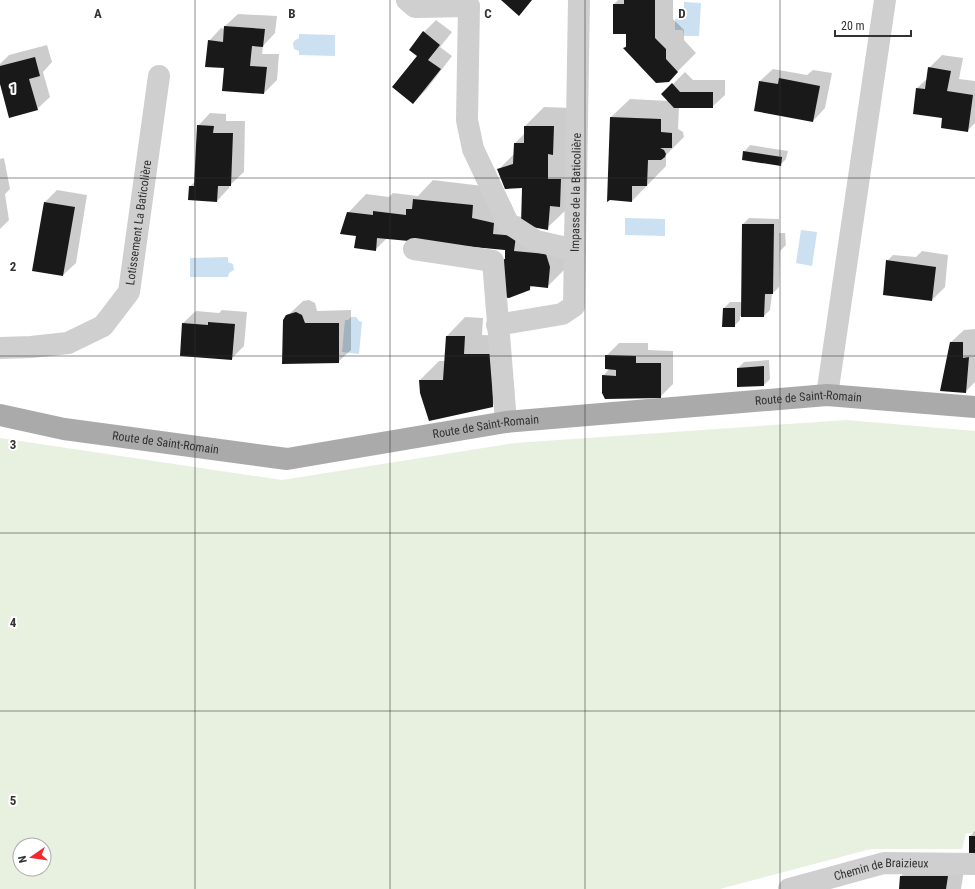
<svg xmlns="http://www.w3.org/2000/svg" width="975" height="889" viewBox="0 0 975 889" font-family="'Roboto Condensed',sans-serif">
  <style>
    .green { fill: #e8f0e0; fill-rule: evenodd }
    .water { fill: #cbe0f0 }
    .shadow { fill: #0003 }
    .building { fill: #191919 }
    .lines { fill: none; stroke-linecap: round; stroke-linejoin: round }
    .minor { stroke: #cfcfcf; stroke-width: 22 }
    .major { stroke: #aaa; stroke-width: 22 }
    .grid { fill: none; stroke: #323232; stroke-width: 1; stroke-opacity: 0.55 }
    .labels { text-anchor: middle; stroke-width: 4; stroke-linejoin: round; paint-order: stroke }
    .street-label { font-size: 12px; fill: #323232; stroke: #fff }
    .grid-label { font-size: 13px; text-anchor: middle; font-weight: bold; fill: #323232; stroke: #fff; stroke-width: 4; stroke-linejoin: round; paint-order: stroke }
  </style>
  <rect width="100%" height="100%" fill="#fff"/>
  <!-- green -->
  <path class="green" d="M846 420 975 431V833H966L962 849H871L720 889H0V438L282 480 515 443ZM20 845H44V869H20Z"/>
  <!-- water -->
  <path class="water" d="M684 2 701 3 699 36H684L683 30H675V19L684 18Z
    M299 34 335 35V56L299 55V51L294 49 293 44 294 41 299 38Z
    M625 218 665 219V236L625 235Z
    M801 230 817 232 812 266 796 263Z
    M228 257V262L233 264 234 270 229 273 228 277H190V258Z
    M351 317H356L359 321 362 322 359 354 342 352 345 320H348Z"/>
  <!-- shadow -->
  <path class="shadow" d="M618 0H673V19L684 30V40L696 53 668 81 624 48 627 45V33L614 4Z
    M238 14 277 16 275 33 263 46 262 54H279L277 80 264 93 225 68 209 41 221 28 225 29V26Z
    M436 20 452 32 440 47 452 56 426 90 413 103 424 32Z
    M47 45 52 62 43 72 50 97 37 109 0 80V64L9 55Z
    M942 55 963 58 959 79 975 81V123L967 131 944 115 914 113 917 88 928 78 929 68Z
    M773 69 807 75 813 70 832 73 825 108 813 121 760 81Z
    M685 72 693 80H725V95L712 107H679L678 129 683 132 684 137 666 155V166L632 201 611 117 630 99 669 101 663 94Z
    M544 107 572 108 566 210 547 228 533 226 532 233 564 236 568 247 566 268 547 287 533 286 529 289 503 260 506 258V249L387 238 375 250 357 235 348 213 366 194 389 197 393 193 418 196 433 180 491 187 490 200 512 205 511 215 522 217 523 187 498 170 514 154 515 143 525 133V126Z
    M210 113 226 114V121H245L244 172 230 185 229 188 217 201 190 186 196 181 198 126Z
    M750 145 788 151 786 159 780 165 744 152Z
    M4 158 10 189 5 194 9 220 0 229V159Z
    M57 190 87 195 76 263 63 275 45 202Z
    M749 218 779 219V233H785L786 245 780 251 779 287 772 294 770 310 764 316H740V320L734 326 724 308 730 302H742L743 224Z
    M922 251 948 255 945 287 932 300 887 261 893 255 916 257Z
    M309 300 315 303 317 311 351 310V350L338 362 285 318 303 301Z
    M222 310 247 312 244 346 231 359 183 323 196 311 219 313Z
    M465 317 483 318 482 335 510 336 511 388 492 406 420 380 439 361H445L447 336Z
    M975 329V382L965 392 951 342 964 330Z
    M619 343H648V350L673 351V384L660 397 603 376 610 368 606 356Z
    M769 360 770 379 764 385 738 368 744 362Z
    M975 831V855L970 836Z
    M920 858H966L961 889H900L901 876Z"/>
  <!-- building -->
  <path class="building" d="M501 0H532L519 16Z
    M624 0H655V38L666 49V59L678 72 669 82 656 83 623 48 626 47V34H613V4H624Z
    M224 26 265 29 263 47 252 46 250 66 267 67 264 94 222 91 224 68 205 67 208 40 223 42Z
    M423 31 440 45 428 60 441 69 413 104 392 87 417 56 409 50Z
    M35 57 40 76 29 79 38 110 9 118 0 84V66Z
    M928 67 951 71 947 91 973 95 968 132 941 128 942 118 913 114 916 88 925 89Z
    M779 78 820 86 813 122 754 111 759 81 778 84Z
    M672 83 680 92H713V108H674L661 94Z
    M610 117 661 119V132L672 133V148H660L664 150 666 154 665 157 661 160H648L647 186H632V202L610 200 607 202Z
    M197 125 214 126 213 133H233L231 186H218L217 202 188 200 189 186H194Z
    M524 126H554L553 155 548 154V179H561L560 207 550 206 548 230 521 225 522 188 505 189 497 169 513 164 514 143H524Z
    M743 151 782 157 781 166 742 160Z
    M413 199 473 205 472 218 494 223 493 234 516 236 514 251 546 254 550 267 548 288 530 286V290L509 298 501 297 502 260 505 259V250L377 238 376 251 354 248 356 236 340 234 347 212 373 215V211L406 215V209H412Z
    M44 202 75 207 63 276 32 271Z
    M742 224H774L773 294H765L764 317H741Z
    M886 260 936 267 932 301 883 295Z
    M723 308H735V327H722Z
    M296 312 302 315 305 323H339V363L282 364 283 320 286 315Z
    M208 322 235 324 232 360 180 356 182 323 208 325Z
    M446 336H465L464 354H492L493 407 429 421 420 393 419 380H443Z
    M950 342H963V358L969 357 966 393 940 391Z
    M605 355 636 356V363H661V398L605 399 602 393V375L616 376V370L605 369Z
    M764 366V386L737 387V368Z
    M969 836H975V856H969Z
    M900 876H948L946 889H899Z"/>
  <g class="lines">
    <!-- minor -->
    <g class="minor">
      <path d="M407 0 415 7 469 6 467 120 473 149 508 223 536 241 575 250"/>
      <path d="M414 249 493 261 506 422"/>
      <path id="s1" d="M497 325 562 314 574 306 579 0"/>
      <path id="s2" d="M0 348 31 347 68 343 103 326 129 292 159 76"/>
      <path d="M827 395 885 0"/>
      <path id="s3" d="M789 889 884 863 975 864"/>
    </g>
    <!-- major -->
    <path class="major" id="s4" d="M0 415 64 429 287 459 506 422 827 395 975 407"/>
  </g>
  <!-- grid -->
  <path class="grid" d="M195 0V889M390 0V889M585 0V889M780 0V889M0 178H975M0 356H975M0 533H975M0 711H975"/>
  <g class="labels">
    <!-- street labels -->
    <g class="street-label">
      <text dy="4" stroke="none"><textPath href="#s1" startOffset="194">Impasse de la Baticolière</textPath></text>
      <text dy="4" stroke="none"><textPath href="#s2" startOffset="220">Lotissement La Baticolière</textPath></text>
      <text dy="4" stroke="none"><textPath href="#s4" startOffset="816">Route de Saint-Romain</textPath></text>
      <text dy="4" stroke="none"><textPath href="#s4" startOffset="492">Route de Saint-Romain</textPath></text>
      <text dy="4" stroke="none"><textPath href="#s4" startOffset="168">Route de Saint-Romain</textPath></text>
      <text dy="4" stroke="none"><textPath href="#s3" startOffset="95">Chemin de Braizieux</textPath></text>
    </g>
  </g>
  <g class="grid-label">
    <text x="98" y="18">A</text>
    <text x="292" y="18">B</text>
    <text x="488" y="18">C</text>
    <text x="682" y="18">D</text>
    <text x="13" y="93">1</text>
    <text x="13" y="271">2</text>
    <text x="13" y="449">3</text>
    <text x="13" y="627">4</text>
    <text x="13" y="805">5</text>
  </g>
  <!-- north arrow -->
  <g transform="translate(32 857) rotate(257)"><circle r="19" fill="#ffffff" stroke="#adadad"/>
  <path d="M0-3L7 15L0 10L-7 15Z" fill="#f6282f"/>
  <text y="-6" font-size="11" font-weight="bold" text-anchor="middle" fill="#323232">N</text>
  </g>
  <!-- scale -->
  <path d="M835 30v6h76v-6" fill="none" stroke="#323232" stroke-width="2"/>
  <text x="841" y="30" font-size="12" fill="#323232" stroke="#ffffff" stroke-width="3" paint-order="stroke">20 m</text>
</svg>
